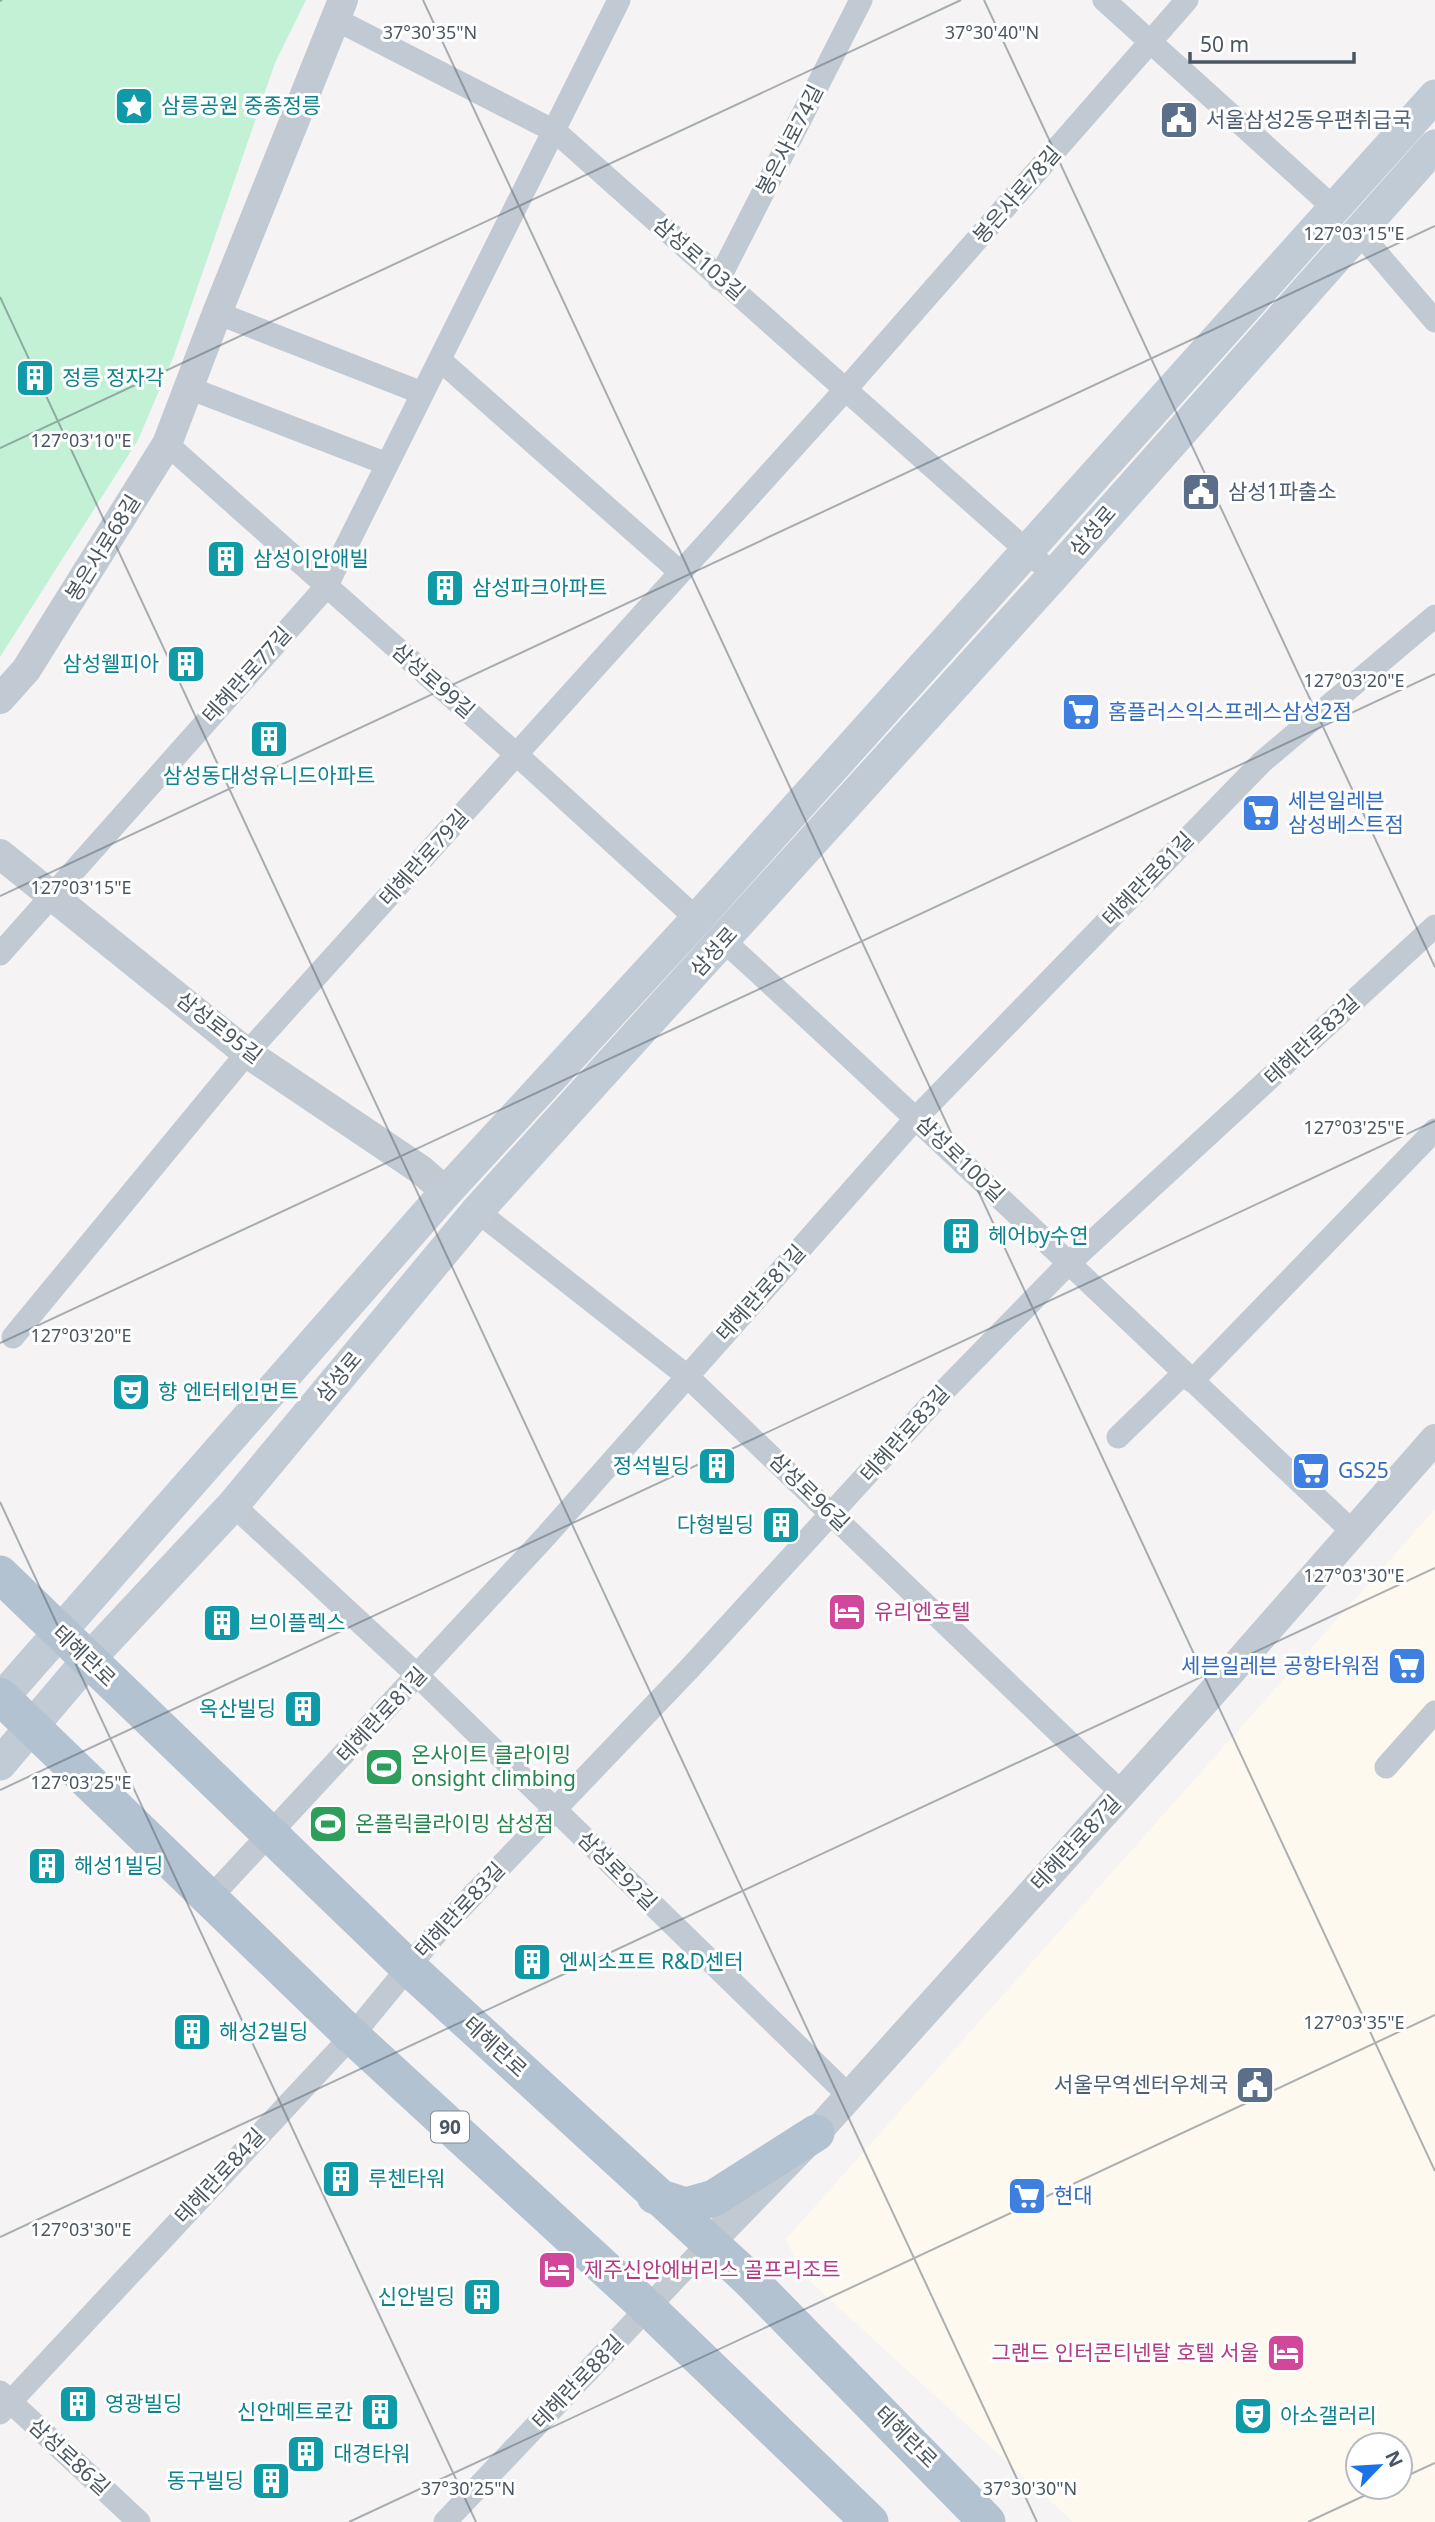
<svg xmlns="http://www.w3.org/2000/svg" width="1435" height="2522" viewBox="0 0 1435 2522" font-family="'Noto Sans','Noto Sans KR',sans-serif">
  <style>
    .commercial { fill: #fdf9ef; fill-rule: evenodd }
    .green { fill: #c3f1d5 }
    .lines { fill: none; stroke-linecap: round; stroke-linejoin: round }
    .minor { stroke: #c1cad2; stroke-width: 23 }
    .tertiary { stroke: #c1cad2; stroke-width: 30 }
    .secondary { stroke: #c1cbd6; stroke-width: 33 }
    .primary { stroke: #b3c2d1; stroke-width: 37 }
    .ticks { fill: none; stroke: #4a5661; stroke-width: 2; stroke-opacity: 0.45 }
    .labels { text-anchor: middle; stroke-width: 6; stroke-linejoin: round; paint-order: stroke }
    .shield { fill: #fff; stroke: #808990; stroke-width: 2 }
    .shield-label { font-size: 19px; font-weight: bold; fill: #4a5661 }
    .culture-label { font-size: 21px; fill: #0d838f; stroke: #fff; text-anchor: start }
    .service-label { font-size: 21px; fill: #4e5e75; stroke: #fff; text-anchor: start }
    .street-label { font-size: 21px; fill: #4a5661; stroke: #fff }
    .shop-label { font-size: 21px; fill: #366cbe; stroke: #fff; text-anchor: start }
    .hotel-label { font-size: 21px; fill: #b23c85; stroke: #fff; text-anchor: start }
    .leisure-label { font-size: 21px; fill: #27864d; stroke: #fff; text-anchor: start }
    .ticks-label { font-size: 18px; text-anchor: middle; fill: #4a5661; stroke: #fff; stroke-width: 6; stroke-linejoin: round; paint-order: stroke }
  </style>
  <rect width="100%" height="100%" fill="#f5f3f3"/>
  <!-- commercial -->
  <path class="commercial" d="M1435 1509V2522H1073L802 2274 786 2239ZM1358 2445H1400V2487H1358Z"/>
  <!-- green -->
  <path class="green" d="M0 0H306L275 63 173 358 138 440 0 657Z"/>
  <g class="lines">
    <!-- minor -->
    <path class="minor" d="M1104 0 1335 209
      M335 19 556 132 1054 575
      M1358 231 1435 321
      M719 279 861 0
      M217 313 422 393
      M440 360 680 572
      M189 388 387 464
      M167 444 517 755 697 919
      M724 941C937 1135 1143 1335 1353 1532
      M0 954 326 587 619 0
      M477 1211 687 1376 1122 1793
      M13 1337 247 1053 846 389 1187 0
      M1192 1381 1435 1130
      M1118 1437 1183 1374
      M233 1505 418 1676 848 2095
      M1386 1767 1435 1712
      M209 1899 546 1536 917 1117 1262 762 1435 616
      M0 2392 139 2522
      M0 2413 352 2036 435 1935 690 1668 937 1398 1068 1264 1435 926
      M445 2522 710 2242"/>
    <!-- tertiary -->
    <path class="tertiary" d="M0 699 26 670 167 444 217 313 343 0
      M0 854 247 1053 421 1170 446 1192
      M710 2242 816 2133 1203 1703 1435 1439"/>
    <!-- secondary -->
    <path class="secondary" d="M0 1700 446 1192 697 919 1435 96
      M0 1764 89 1659 233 1505 477 1211 1054 575 1435 146"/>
    <!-- primary -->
    <path class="primary" d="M0 1574 408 1967 748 2278 987 2522
      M0 1696 352 2036 649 2309 870 2522
      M655 2196 686 2206 714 2198 816 2133"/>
  </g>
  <!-- ticks -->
  <path class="ticks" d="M423 0 1435 2171M984 0 1435 967M0 1 2 0M0 297 1037 2522M0 448 961 0M0 896 1435 226M0 1343 1435 674M0 1502 476 2522M0 1790 1435 1121M0 2237 1435 1568M1400 2479 1435 2463M349 2522 1435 2015M1308 2522 1383 2487"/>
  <!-- icons -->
  <defs>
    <g id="sight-square" transform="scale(2.0125)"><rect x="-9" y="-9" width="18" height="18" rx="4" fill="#0f9aa8" stroke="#fff"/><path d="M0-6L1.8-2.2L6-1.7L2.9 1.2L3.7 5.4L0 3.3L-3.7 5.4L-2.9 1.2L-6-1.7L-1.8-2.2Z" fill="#fff"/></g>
    <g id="civic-square" transform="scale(2.0125)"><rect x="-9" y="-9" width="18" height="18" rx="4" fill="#5c6f8a" stroke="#fff"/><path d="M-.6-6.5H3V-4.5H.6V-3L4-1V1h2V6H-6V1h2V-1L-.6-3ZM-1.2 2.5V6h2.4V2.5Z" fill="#fff"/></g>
    <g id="building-square" transform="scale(2.0125)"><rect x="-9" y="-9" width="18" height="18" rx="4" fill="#0f9aa8" stroke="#fff"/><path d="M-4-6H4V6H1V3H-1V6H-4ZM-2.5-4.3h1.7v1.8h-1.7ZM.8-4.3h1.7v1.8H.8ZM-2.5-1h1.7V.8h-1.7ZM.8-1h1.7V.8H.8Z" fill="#fff"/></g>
    <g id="supermarket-square" transform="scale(2.0125)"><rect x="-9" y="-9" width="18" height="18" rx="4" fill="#3f7fe0" stroke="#fff"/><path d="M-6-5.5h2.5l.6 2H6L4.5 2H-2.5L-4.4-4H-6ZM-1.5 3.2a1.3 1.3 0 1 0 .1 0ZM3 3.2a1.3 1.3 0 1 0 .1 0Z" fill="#fff"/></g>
    <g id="theatre-square" transform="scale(2.0125)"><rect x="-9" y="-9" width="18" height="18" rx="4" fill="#0f9aa8" stroke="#fff"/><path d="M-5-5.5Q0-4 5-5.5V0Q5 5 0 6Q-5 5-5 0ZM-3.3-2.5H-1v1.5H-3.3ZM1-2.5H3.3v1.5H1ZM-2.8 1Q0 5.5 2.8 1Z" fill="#fff"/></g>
    <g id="hotel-square" transform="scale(2.0125)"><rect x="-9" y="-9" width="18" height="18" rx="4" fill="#d1479c" stroke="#fff"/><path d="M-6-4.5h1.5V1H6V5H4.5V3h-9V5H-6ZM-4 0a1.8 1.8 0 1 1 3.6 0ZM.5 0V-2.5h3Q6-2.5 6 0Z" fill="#fff"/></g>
    <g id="stadium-square" transform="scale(2.0125)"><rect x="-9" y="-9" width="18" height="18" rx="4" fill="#2e9e5b" stroke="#fff"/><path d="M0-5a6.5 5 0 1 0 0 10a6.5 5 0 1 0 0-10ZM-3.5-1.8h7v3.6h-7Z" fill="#fff"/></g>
  </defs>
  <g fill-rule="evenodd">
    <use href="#sight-square" x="134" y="106"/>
    <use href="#civic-square" x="1179" y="120"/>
    <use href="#building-square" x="35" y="378"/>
    <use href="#civic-square" x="1201" y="492"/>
    <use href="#building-square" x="226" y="559"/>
    <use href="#building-square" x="445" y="588"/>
    <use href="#building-square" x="186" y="664"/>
    <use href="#supermarket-square" x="1081" y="712"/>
    <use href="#building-square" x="269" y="739"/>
    <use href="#supermarket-square" x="1261" y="813"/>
    <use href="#building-square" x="961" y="1236"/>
    <use href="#theatre-square" x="131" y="1392"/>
    <use href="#building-square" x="717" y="1466"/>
    <use href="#supermarket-square" x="1311" y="1471"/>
    <use href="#building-square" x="781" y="1525"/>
    <use href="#hotel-square" x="847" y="1612"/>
    <use href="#building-square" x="222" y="1623"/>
    <use href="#supermarket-square" x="1407" y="1666"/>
    <use href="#building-square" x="303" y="1709"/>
    <use href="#stadium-square" x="384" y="1767"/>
    <use href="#stadium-square" x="328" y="1824"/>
    <use href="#building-square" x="47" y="1866"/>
    <use href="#building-square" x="532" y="1962"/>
    <use href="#building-square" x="192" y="2032"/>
    <use href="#civic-square" x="1255" y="2085"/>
    <use href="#building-square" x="341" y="2179"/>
    <use href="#supermarket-square" x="1027" y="2196"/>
    <use href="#hotel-square" x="557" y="2270"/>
    <use href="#building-square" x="482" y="2297"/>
    <use href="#hotel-square" x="1286" y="2353"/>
    <use href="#building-square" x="78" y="2404"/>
    <use href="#building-square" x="380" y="2412"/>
    <use href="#theatre-square" x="1253" y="2416"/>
    <use href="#building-square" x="306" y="2454"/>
    <use href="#building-square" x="271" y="2481"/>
  </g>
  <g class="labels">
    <!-- shield labels -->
    <rect class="shield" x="431" y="2111.5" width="38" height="31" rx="5"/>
    <g class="shield-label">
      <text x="450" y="2134">90</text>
    </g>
    <!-- culture labels -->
    <g class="culture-label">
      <text x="161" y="113">삼릉공원 중종정릉</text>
      <text x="62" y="385">정릉 정자각</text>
      <text x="253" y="566">삼성이안애빌</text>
      <text x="472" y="595">삼성파크아파트</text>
      <text x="159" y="671" text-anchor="end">삼성웰피아</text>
      <text x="269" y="783" text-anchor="middle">삼성동대성유니드아파트</text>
      <text x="988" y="1243">헤어by수연</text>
      <text x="158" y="1399">향 엔터테인먼트</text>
      <text x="690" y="1473" text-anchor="end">정석빌딩</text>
      <text x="754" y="1532" text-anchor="end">다형빌딩</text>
      <text x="249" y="1630">브이플렉스</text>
      <text x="276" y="1716" text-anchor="end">옥산빌딩</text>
      <text x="74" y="1873">해성1빌딩</text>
      <text x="559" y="1969">엔씨소프트 R&amp;D센터</text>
      <text x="219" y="2039">해성2빌딩</text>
      <text x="368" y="2186">루첸타워</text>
      <text x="455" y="2304" text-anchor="end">신안빌딩</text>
      <text x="105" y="2411">영광빌딩</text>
      <text x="353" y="2419" text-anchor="end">신안메트로칸</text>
      <text x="1280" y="2423">아소갤러리</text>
      <text x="333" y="2461">대경타워</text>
      <text x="244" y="2488" text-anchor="end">동구빌딩</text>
    </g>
    <!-- service labels -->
    <g class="service-label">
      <text x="1206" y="127">서울삼성2동우편취급국</text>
      <text x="1228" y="499">삼성1파출소</text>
      <text x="1228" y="2092" text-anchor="end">서울무역센터우체국</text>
    </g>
    <!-- street labels -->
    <g class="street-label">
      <text transform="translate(790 140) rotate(-63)" y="7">봉은사로74길</text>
      <text transform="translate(1017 195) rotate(-49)" y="7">봉은사로78길</text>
      <text transform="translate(699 259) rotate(41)" y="7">삼성로103길</text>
      <text transform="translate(1093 531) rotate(-49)" y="7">삼성로</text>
      <text transform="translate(103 548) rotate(-58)" y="7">봉은사로68길</text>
      <text transform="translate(247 675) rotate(-48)" y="7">테헤란로77길</text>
      <text transform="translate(433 681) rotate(41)" y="7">삼성로99길</text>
      <text transform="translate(424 858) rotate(-48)" y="7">테헤란로79길</text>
      <text transform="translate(1148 879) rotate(-46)" y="7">테헤란로81길</text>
      <text transform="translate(714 952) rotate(-48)" y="7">삼성로</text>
      <text transform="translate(219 1028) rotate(38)" y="7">삼성로95길</text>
      <text transform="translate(1312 1040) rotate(-43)" y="7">테헤란로83길</text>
      <text transform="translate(960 1159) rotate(44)" y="7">삼성로100길</text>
      <text transform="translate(761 1293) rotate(-48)" y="7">테헤란로81길</text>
      <text transform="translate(339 1377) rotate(-50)" y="7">삼성로</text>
      <text transform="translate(905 1434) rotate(-48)" y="7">테헤란로83길</text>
      <text transform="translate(809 1492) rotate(44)" y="7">삼성로96길</text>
      <text transform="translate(84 1656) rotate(44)" y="7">테헤란로</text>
      <text transform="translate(382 1715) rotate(-47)" y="7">테헤란로81길</text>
      <text transform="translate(1076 1843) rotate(-47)" y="7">테헤란로87길</text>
      <text transform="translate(617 1871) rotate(45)" y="7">삼성로92길</text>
      <text transform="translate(460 1910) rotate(-47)" y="7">테헤란로83길</text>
      <text transform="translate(495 2047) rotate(43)" y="7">테헤란로</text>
      <text transform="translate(220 2176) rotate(-47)" y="7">테헤란로84길</text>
      <text transform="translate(578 2382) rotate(-46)" y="7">테헤란로88길</text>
      <text transform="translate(906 2437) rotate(45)" y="7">테헤란로</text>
      <text transform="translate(69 2457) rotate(43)" y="7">삼성로86길</text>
    </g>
    <!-- shop labels -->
    <g class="shop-label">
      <text x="1108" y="719">홈플러스익스프레스삼성2점</text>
      <text x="1288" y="808">세븐일레븐<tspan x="1288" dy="24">삼성베스트점</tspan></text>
      <text x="1338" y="1478">GS25</text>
      <text x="1380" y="1673" text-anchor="end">세븐일레븐 공항타워점</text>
      <text x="1054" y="2203">현대</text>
    </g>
    <!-- hotel labels -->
    <g class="hotel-label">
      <text x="874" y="1619">유리엔호텔</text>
      <text x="584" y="2277">제주신안에버리스 골프리조트</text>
      <text x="1259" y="2360" text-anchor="end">그랜드 인터콘티넨탈 호텔 서울</text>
    </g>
    <!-- leisure labels -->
    <g class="leisure-label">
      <text x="411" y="1762">온사이트 클라이밍<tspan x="411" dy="24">onsight climbing</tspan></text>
      <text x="355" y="1831">온플릭클라이밍 삼성점</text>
    </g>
  </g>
  <g class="ticks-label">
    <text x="430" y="39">37°30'35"N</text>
    <text x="992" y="39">37°30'40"N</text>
    <text x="1354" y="240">127°03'15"E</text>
    <text x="81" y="447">127°03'10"E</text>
    <text x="1354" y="687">127°03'20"E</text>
    <text x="81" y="894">127°03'15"E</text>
    <text x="1354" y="1134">127°03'25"E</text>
    <text x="81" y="1342">127°03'20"E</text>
    <text x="1354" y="1582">127°03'30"E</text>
    <text x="81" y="1789">127°03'25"E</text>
    <text x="1354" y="2029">127°03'35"E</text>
    <text x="81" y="2236">127°03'30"E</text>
    <text x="468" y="2495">37°30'25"N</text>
    <text x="1030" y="2495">37°30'30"N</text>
  </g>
  <!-- north arrow -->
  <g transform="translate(1379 2466) rotate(65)"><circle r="33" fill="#ffffff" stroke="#b7bbc0" stroke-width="2"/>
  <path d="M0-5L12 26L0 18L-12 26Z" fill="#1a73e8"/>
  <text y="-10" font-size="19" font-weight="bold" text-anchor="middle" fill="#4a5661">N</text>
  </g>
  <!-- scale -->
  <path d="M1190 52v10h164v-10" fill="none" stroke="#4a5661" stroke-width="3.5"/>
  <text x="1200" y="52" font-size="21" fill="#4a5661" stroke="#ffffff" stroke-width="5" paint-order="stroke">50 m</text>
</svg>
